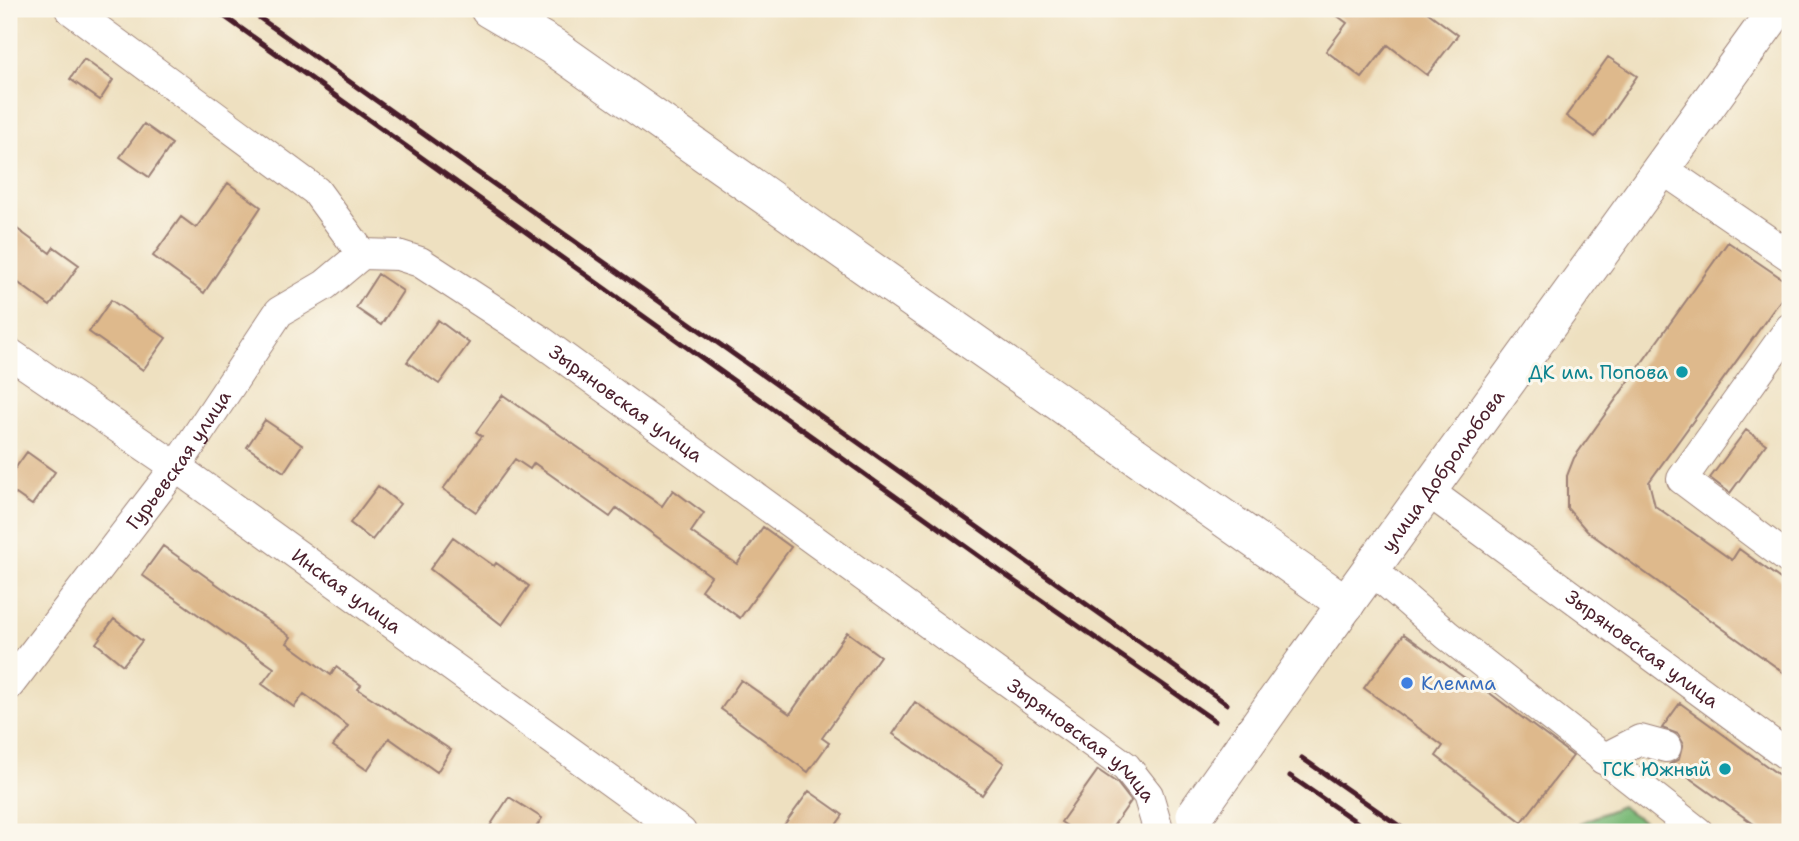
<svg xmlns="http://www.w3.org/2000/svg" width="1799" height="841" viewBox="0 0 1799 841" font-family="'Shantell Sans',sans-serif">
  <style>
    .forest { fill: #7ebb7a; stroke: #646d52; stroke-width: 2 }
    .building { fill: #deb98c }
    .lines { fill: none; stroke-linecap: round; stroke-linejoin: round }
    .minor-casing { stroke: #9c8076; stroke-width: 32 }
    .major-casing { stroke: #9c8076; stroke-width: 39 }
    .minor { stroke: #fff; stroke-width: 30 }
    .major { stroke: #fff; stroke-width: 37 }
    .rail { stroke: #4a1f2b; stroke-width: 5 }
    .major-bridge-casing { stroke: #9c8076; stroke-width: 39; stroke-linecap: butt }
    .major-bridge { stroke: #fff; stroke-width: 37 }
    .culture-dot { fill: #0f9aa8; stroke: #fbf7ec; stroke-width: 2.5 }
    .shop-dot { fill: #3f7fe0; stroke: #fbf7ec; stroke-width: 2.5 }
    .labels { text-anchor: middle; stroke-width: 6; stroke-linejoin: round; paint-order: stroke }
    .culture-label { font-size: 19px; fill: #0d838f; stroke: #fbf7ec; text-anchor: end }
    .street-label { font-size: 19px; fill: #4a1f2b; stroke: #fbf7ec }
    .shop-label { font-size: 19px; fill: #366cbe; stroke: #fbf7ec; text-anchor: start }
  </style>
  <rect width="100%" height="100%" fill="#fbf7ec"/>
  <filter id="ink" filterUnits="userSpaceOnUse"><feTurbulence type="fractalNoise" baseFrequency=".0143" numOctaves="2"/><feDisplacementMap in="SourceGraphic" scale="14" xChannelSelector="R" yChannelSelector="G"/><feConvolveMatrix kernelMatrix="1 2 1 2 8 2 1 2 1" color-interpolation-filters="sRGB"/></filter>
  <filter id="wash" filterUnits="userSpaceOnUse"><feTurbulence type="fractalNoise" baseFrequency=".00686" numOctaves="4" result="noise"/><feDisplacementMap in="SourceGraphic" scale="28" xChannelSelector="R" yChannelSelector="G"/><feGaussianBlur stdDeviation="1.57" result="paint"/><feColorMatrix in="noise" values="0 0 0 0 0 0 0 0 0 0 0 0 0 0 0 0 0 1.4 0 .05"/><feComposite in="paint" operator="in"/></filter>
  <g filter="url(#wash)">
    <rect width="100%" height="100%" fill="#eee0c0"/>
    <!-- forest -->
    <path class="forest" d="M1621 806 1659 832H1578L1580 823Z"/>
    <g id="blocks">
      <!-- building -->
      <path class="building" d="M1328 9H1423L1458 35 1427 75 1388 45 1362 78 1326 51 1347 23Z
        M1608 57 1637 76 1595 137 1566 116Z
        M84 59 113 80 100 100 70 79Z
        M144 124 172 144 149 177 120 157Z
        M228 183 261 207 204 293 153 256 181 217 196 228Z
        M9 223 50 253 54 247 79 265 50 306 9 276Z
        M1728 242 1790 284V287L1649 482 1655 506 1732 560 1739 549 1790 586V677L1587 531 1567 508V476L1574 458Z
        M378 274 403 291 381 325 356 308Z
        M111 300 166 338 143 370 89 332Z
        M438 320 469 343 439 384 407 362Z
        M503 395 662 506 673 490 704 513 691 532 737 564 763 527 791 547 740 618 701 590 711 576 617 508 610 517 534 463 530 469 515 459 476 512 443 489 482 436 476 432Z
        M265 420 302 445 284 472 247 447Z
        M1746 430 1766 444 1730 493 1710 478Z
        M27 452 55 472 32 505 9 489V477Z
        M378 486 400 504 372 540 350 523Z
        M453 537 494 566 496 563 529 586 502 625 430 569Z
        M163 546 291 637 287 643 331 675 336 667 361 685 358 689 451 750 437 772 389 738 367 770 333 746 348 726 304 694 294 707 262 684 274 668 142 575Z
        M114 619 142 641 123 665 96 643Z
        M847 632 880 656 822 738 829 743 808 772 721 709 741 680 790 714Z
        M1404 634 1469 681 1471 679 1573 756 1522 822 1436 756 1443 746 1364 688Z
        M915 702 1004 763 982 795 893 734Z
        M1680 703 1790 783V832H1765L1670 764 1679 759 1683 743 1678 734 1662 728Z
        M1098 770 1117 783 1131 801 1109 832H1076L1061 822Z
        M809 791 843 815 831 832H779Z
        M509 797 542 818 533 832H486Z"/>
    </g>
  </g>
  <g filter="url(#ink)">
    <use href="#blocks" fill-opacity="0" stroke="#9c8076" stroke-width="2"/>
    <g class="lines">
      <!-- minor casing -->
      <g class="minor-casing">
        <g id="minor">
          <path id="s1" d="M70 9 316 191 362 254 398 255 420 262 538 339 1126 767 1148 795 1159 832"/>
          <path d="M1661 168 1790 256"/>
          <path d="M1790 328 1682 479 1790 560"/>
          <path id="s2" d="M9 353 176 467 681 832"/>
          <path id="s3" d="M1428 491 1790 757"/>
          <path d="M1371 569 1447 635 1698 832"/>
          <path id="s4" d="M9 685 176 467 279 312 325 285 362 254"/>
          <path d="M1603 759 1640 740 1666 747"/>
        </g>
      </g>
      <!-- major casing -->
      <g class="major-casing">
        <g id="major">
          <path d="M489 9 552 46 1346 604"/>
          <path id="s5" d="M1305 660 1777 9"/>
        </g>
      </g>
      <!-- minor -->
      <use href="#minor" class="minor"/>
      <!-- major -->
      <use href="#major" class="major"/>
      <!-- rail -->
      <path class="rail" d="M214 9 1011 579 1215 721
        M247 9 1227 704
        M1302 758 1408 832
        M1290 776 1371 832"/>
      <!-- major-bridge casing -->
      <g class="major-bridge-casing">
        <path id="major-bridge" d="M1195 815 1305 660"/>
      </g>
      <!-- major-bridge -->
      <use href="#major-bridge" class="major-bridge"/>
    </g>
  </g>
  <!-- markers -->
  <g class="culture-dot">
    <circle cx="1682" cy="372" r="7"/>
    <circle cx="1725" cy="769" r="7"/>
  </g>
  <circle class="shop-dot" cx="1407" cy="683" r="7"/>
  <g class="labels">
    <!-- culture labels -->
    <g class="culture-label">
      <text x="1668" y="379">ДК им. Попова</text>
      <text x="1711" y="776">ГСК Южный</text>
    </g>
    <!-- street labels -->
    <g class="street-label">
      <text dy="7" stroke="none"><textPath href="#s1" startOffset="693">Зыряновская улица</textPath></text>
      <text dy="7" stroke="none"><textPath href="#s4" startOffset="282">Гурьевская улица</textPath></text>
      <text dy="7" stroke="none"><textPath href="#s5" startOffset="234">улица Добролюбова</textPath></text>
      <text dy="7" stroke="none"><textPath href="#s2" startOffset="413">Инская улица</textPath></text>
      <text dy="7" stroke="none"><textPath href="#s3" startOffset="266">Зыряновская улица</textPath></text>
      <text dy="7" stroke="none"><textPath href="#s1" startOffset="1260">Зыряновская улица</textPath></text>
    </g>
    <!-- shop labels -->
    <g class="shop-label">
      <text x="1421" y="690">Клемма</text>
    </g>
  </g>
  <!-- margin -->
  <rect width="1799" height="841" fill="none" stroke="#fbf7ec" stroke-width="35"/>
</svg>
